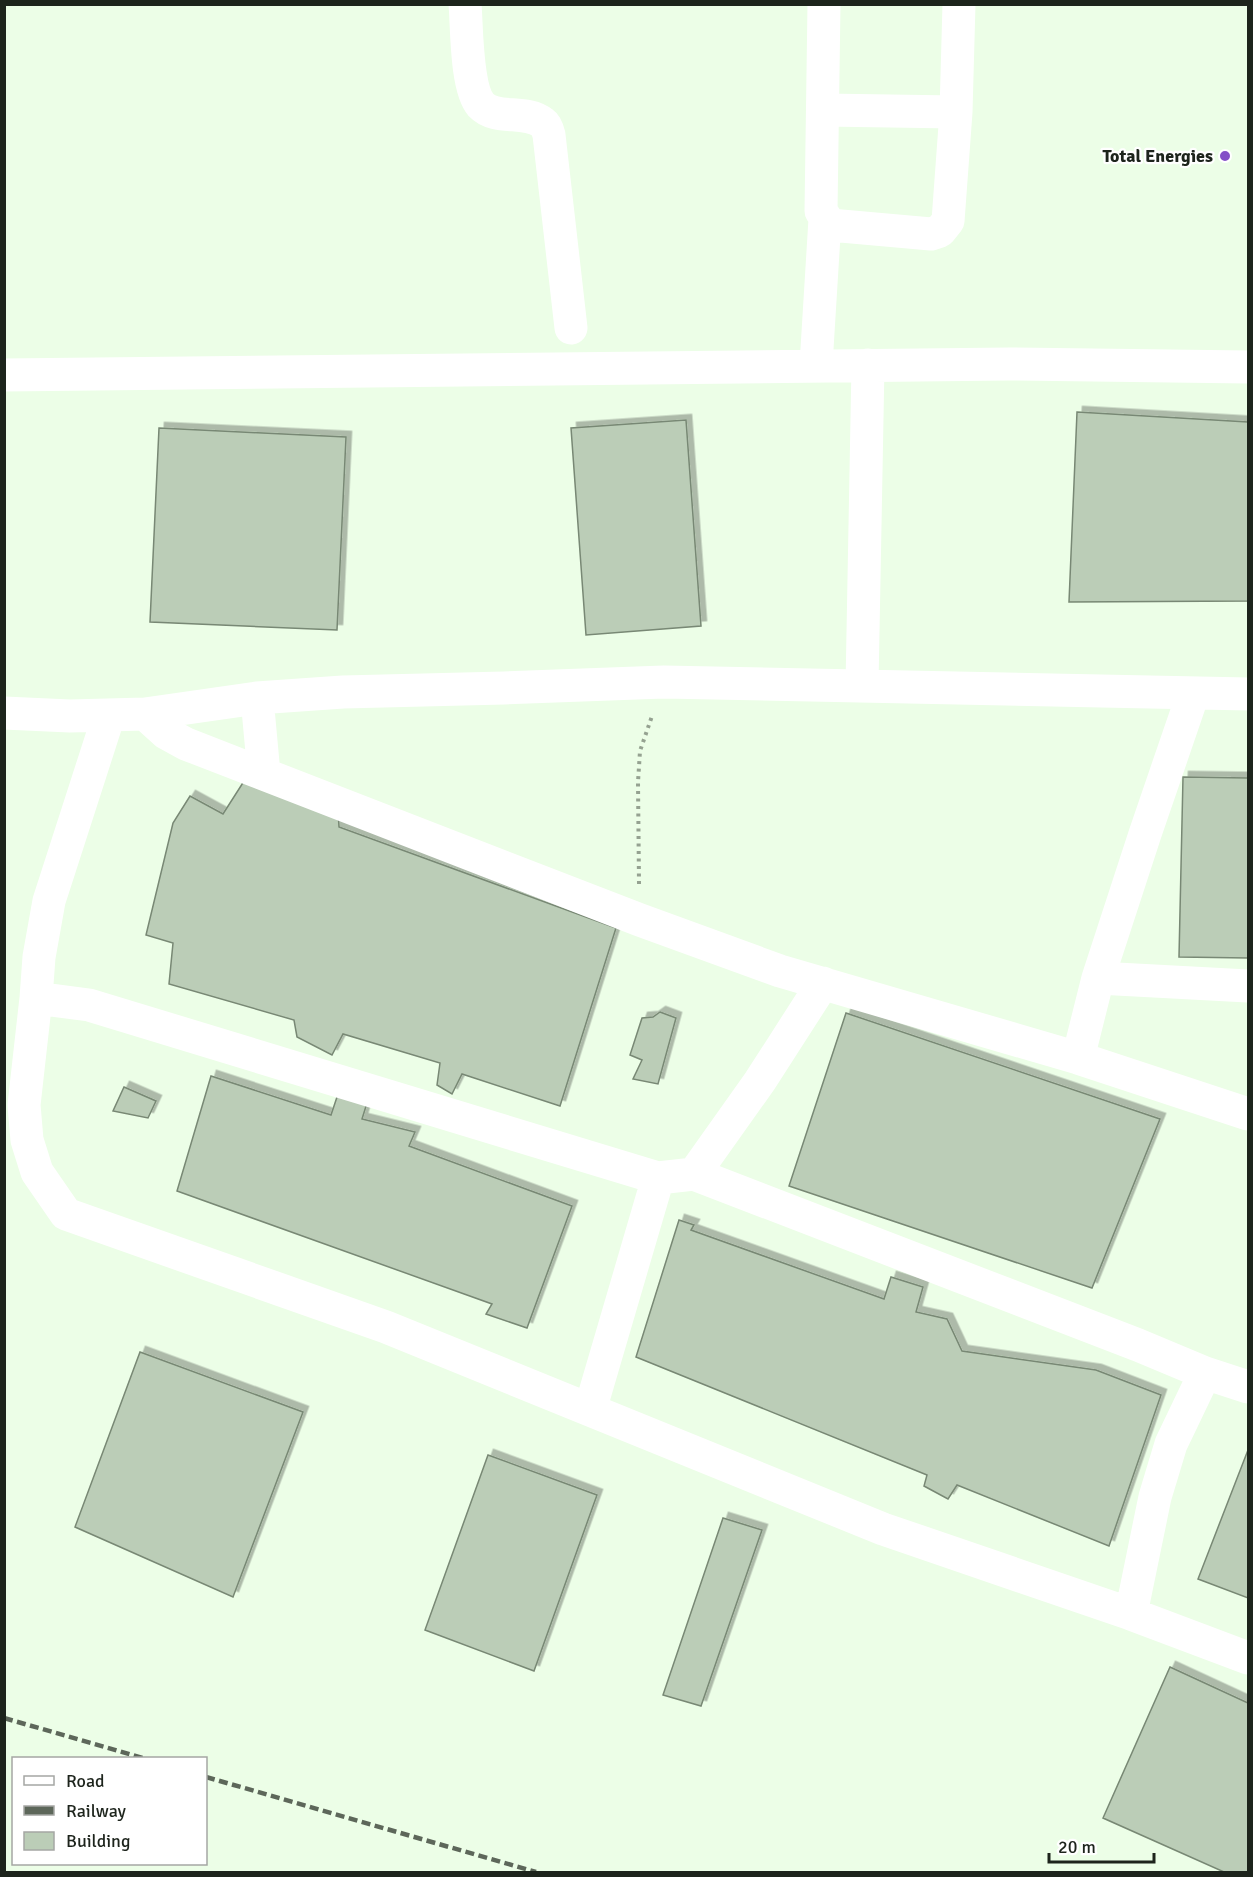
<svg xmlns="http://www.w3.org/2000/svg" width="1253" height="1877" viewBox="0 0 1253 1877" font-family="Signika,sans-serif">
  <style>
    .building { fill: #bbcdb7; stroke: #788874; stroke-width: 1.5; filter: url(#shadow) }
    .lines { fill: none; stroke-linecap: round; stroke-linejoin: round }
    .path { stroke: #95a291; stroke-width: 4; stroke-dasharray: 3 4.5; stroke-linecap: butt }
    .minor { stroke: #fff; stroke-width: 33 }
    .rail { stroke: #5d675a; stroke-width: 4.5; stroke-dasharray: 9 4.5; stroke-linecap: butt }
    .poi-dot { fill: #8450c7; stroke: #fff; stroke-width: 2 }
    .labels { text-anchor: middle; stroke-width: 4.5; stroke-linejoin: round; paint-order: stroke }
    .poi-label { font-size: 18px; font-weight: bold; fill: #1d241c; stroke: #fff; text-anchor: end }
  </style>
  <defs>
    <filter id="shadow"><feDropShadow dx="5.5" dy="-5.5" stdDeviation="0" flood-color="#0004"/></filter>
  </defs>
  <rect width="100%" height="100%" fill="#ecfee7"/>
  <!-- building -->
  <path class="building" d="M1077 412 1248 422V601L1069 602Z
    M686 420 701 626 586 635 571 428Z
    M159 428 346 437 337 630 150 622Z
    M1183 777 1248 778V958L1179 957Z
    M246 778 338 811 339 827 616 928 560 1106 462 1074 452 1094 437 1085 440 1063 343 1034 332 1055 297 1037 294 1020 169 984 173 943 146 935 173 823 190 796 223 814Z
    M660 1012 676 1018 658 1084 633 1079 642 1060 630 1055 642 1018 653 1017Z
    M846 1013 1160 1119 1092 1288 789 1186Z
    M211 1076 331 1115 338 1094 367 1103 362 1119 415 1132 409 1146 572 1206 527 1328 486 1314 492 1304 177 1191Z
    M124 1087 156 1101 148 1118 113 1111Z
    M679 1220 694 1225 691 1230 884 1299 891 1277 923 1287 916 1312 947 1319 962 1351 1096 1370 1161 1395 1109 1546 957 1485 948 1499 924 1486 927 1475 636 1357Z
    M140 1352 303 1412 233 1597 75 1527Z
    M1248 1450V1598L1198 1579Z
    M488 1455 597 1495 534 1671 425 1630Z
    M723 1518 762 1530 701 1706 663 1695Z
    M1170 1667 1248 1703V1872H1224L1103 1818Z"/>
  <g class="lines">
    <!-- path -->
    <path class="path" d="M639 884 638 782 640 751 652 716"/>
    <!-- minor -->
    <path class="minor" d="M465 4C467 28 466 88 481 105 496 121 526 109 543 123 546 125 548 131 549 135L571 328
      M824 4 821 211 830 225 931 234 940 231 948 221 956 112 959 4
      M824 110 956 112
      M816 365 825 219
      M4 375 1009 364 1248 367
      M862 686 868 365
      M257 698 264 774
      M4 713 70 716 145 714 257 698 343 692 504 688 664 682 1248 694
      M145 714 166 733 186 744 640 920 780 971 1078 1058 1248 1114
      M1098 978 1145 834 1193 694
      M36 998 39 957 49 901 109 715
      M1078 1058 1098 978 1248 986
      M694 1174 760 1081 823 983
      M1248 1387 1205 1373 1138 1345 694 1174 658 1178 89 1005 36 998 24 1105 27 1140 37 1172 66 1214 386 1327 883 1529 1131 1614 1248 1658
      M590 1410 658 1178
      M1131 1614 1155 1497 1171 1444 1205 1373"/>
    <!-- rail -->
    <path class="rail" d="M4 1718 143 1758
      M206 1777 536 1872"/>
  </g>
  <!-- markers -->
  <circle class="poi-dot" cx="1225" cy="156" r="6"/>
  <g class="labels">
    <!-- poi labels -->
    <g class="poi-label">
      <text x="1213" y="162">Total Energies</text>
    </g>
  </g>
  <!-- border -->
  <rect width="1253" height="1877" fill="none" stroke="#1d241c" stroke-width="12"/>
  <!-- legend -->
  <rect x="12" y="1757" width="195" height="108" fill="#ffffff" stroke="#a5a7a4" stroke-width="1.5"/>
  <rect x="24" y="1776" width="30" height="9" fill="#ffffff" stroke="#a5a7a4" stroke-width="1.5"/>
  <text x="66" y="1787" font-size="18" fill="#1d241c">Road</text>
  <rect x="24" y="1806" width="30" height="9" fill="#5d675a" stroke="#a5a7a4" stroke-width="1.5"/>
  <text x="66" y="1817" font-size="18" fill="#1d241c">Railway</text>
  <rect x="24" y="1832" width="30" height="18" fill="#bbcdb7" stroke="#a5a7a4" stroke-width="1.5"/>
  <text x="66" y="1847" font-size="18" fill="#1d241c">Building</text>
  <!-- scale -->
  <path d="M1049 1853v9h105v-9" fill="none" stroke="#1d241c" stroke-width="3"/>
  <text x="1058" y="1853" font-size="18" fill="#1d241c" stroke="#ffffff" stroke-width="4.5" paint-order="stroke">20 m</text>
</svg>
